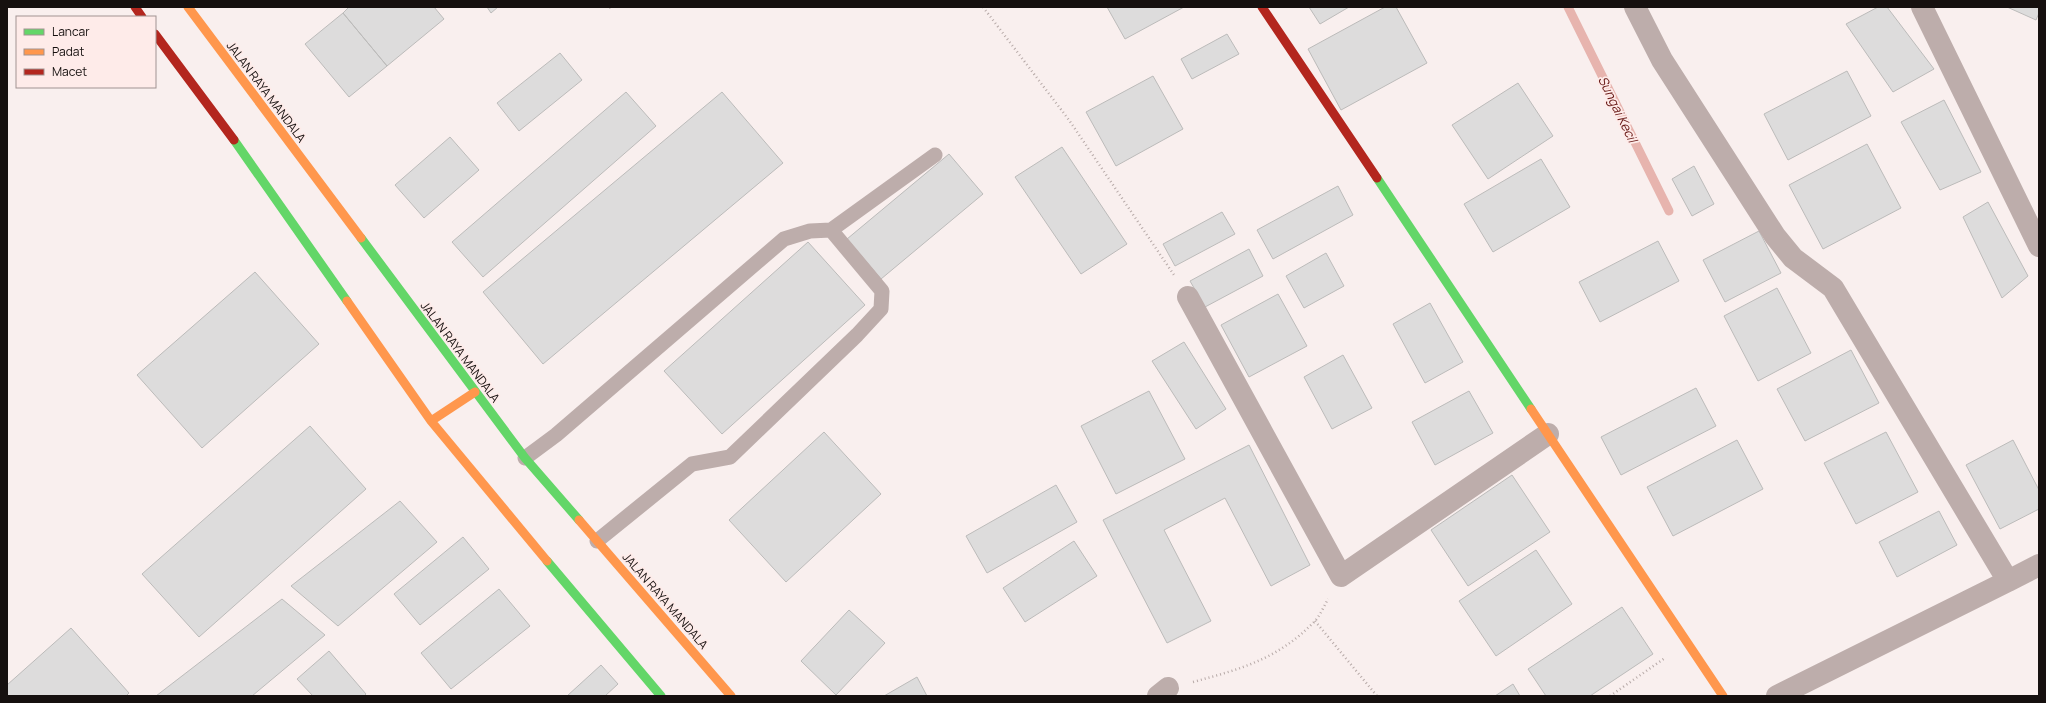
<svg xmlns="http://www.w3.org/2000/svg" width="2046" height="703" viewBox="0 0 2046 703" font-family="Manrope,sans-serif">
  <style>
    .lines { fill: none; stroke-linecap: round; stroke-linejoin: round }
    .stream { stroke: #e7b4ae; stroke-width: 9 }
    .building { fill: #dddcdc; stroke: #bcbbba }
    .path { stroke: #b7aaa8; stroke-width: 2.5; stroke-dasharray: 1 3; stroke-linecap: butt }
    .lane { stroke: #bdadab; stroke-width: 15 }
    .street { stroke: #bdadab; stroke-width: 22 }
    .fast { stroke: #63d668; stroke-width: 9 }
    .slow { stroke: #ff974d; stroke-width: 9 }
    .jam { stroke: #b3261e; stroke-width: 9 }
    .labels { text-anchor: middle; stroke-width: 3.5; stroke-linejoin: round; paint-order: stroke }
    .street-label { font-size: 12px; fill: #16100f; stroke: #feebe9 }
    .water-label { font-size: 13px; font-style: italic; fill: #671815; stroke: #feebe9 }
  </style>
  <rect width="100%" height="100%" fill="#f9efee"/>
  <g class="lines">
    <!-- stream -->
    <path class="stream" d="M1568 7 1669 211"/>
  </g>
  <!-- building -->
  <path class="building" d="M349 7H434L444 19 387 66 343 13Z
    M487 7H498L491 13Z
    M1107 7H1184L1125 39Z
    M1309 7H1349L1320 24Z
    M1385 7H1396L1427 63 1341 110 1308 49Z
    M1878 7H1887L1934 69 1893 92 1846 24Z
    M2007 7H2039V13L2036 20Z
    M343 13 387 66 349 97 305 44Z
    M1227 34 1239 54 1192 79 1181 59Z
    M560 53 582 80 519 131 497 103Z
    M1847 71 1871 116 1788 160 1764 114Z
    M1153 76 1183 129 1116 166 1086 112Z
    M1518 83 1553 136 1488 179 1452 125Z
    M626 92 656 126 483 277 452 242Z
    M722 92 783 163 543 364 483 292Z
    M1944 100 1981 172 1940 190 1901 122Z
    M450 137 479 170 424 218 395 185Z
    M1867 144 1901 208 1823 249 1789 185Z
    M1062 147 1127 244 1081 274 1015 177Z
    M949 154 983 194 881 279 847 239Z
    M1541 159 1570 207 1493 252 1464 204Z
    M1694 166 1714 204 1692 216 1672 179Z
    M1338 186 1353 215 1273 259 1257 230Z
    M1988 202 2028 276 2002 298 1963 217Z
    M1222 212 1235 234 1175 266 1163 244Z
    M1759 231 1781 273 1725 302 1703 260Z
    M1658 241 1679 281 1600 322 1579 282Z
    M808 242 865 305 722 434 664 371Z
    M1249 249 1263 276 1205 307 1190 281Z
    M1326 253 1344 286 1304 308 1286 276Z
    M255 272 319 344 202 448 137 375Z
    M1777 288 1811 353 1758 381 1724 316Z
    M1278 294 1307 346 1249 377 1221 325Z
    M1430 303 1463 362 1425 383 1393 324Z
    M1184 342 1226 409 1196 429 1152 361Z
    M1851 350 1879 403 1805 441 1777 389Z
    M1343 355 1372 408 1332 429 1304 377Z
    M1696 388 1716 426 1621 475 1601 437Z
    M1149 391 1185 459 1116 494 1081 426Z
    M1469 391 1493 433 1435 465 1412 422Z
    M310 426 366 489 199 637 142 574Z
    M824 432 881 494 786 582 729 520Z
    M1886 432 1918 492 1856 524 1824 463Z
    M1737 440 1763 489 1673 536 1647 487Z
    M2013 440 2039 490V509L2000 529 1966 465Z
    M1249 445 1310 565 1271 586 1225 498 1164 530 1211 621 1167 643 1103 520Z
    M1512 475 1550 532 1468 586 1431 530Z
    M1056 485 1077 522 987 573 966 536Z
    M400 501 437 542 338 626 291 586Z
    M1939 511 1957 545 1897 577 1879 542Z
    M463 537 489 569 420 625 394 594Z
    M1074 541 1097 576 1025 622 1003 588Z
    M1536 550 1572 604 1496 656 1459 601Z
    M499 589 530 626 451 689 421 653Z
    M282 599 325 635 252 696H156Z
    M1622 607 1653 654 1590 696H1546L1528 669Z
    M849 610 885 643 836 695 801 661Z
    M71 628 129 693 126 696H7V685Z
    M329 651 366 694 364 696H313L297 679Z
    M601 665 618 684 605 696H567Z
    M917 677 927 696H884Z
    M1513 684 1520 696H1495Z"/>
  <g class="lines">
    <!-- path -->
    <path class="path" d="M983 7 1069 120 1174 275
      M609 8 610 7
      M1315 621 1377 696
      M1193 682C1241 669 1278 659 1314 622 1320 616 1324 606 1328 599
      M1610 696 1665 658"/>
    <!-- lane -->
    <path class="lane" d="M525 458 556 435 784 239 810 231 831 230 935 155
      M597 541 692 464 730 457 857 335 881 309 882 291 831 230"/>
    <!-- street -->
    <path class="street" d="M1635 7 1662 60 1775 236 1793 258 1833 288 2008 581 2039 565
      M1922 7 2039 246
      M1188 297 1341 576 1548 434
      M1158 696 1168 688
      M1777 696 2008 581"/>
    <!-- fast -->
    <path class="fast" d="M234 140 347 301
      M1377 178 1531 409
      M361 238 525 458 579 520
      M547 561 661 696"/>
    <!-- slow -->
    <path class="slow" d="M188 7 361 238
      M347 301 431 421 547 561
      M1531 409 1723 696
      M431 421 475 392
      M579 520 731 696"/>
    <!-- jam -->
    <path class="jam" d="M135 7 142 17
      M1262 7 1377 178
      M155 34 234 140"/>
  </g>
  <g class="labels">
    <!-- street labels -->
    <g class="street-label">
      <text transform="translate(266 92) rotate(53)" y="4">JALAN RAYA MANDALA</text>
      <text transform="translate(460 352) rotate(53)" y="4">JALAN RAYA MANDALA</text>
      <text transform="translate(665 601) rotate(49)" y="4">JALAN RAYA MANDALA</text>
    </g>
    <!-- water labels -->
    <g class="water-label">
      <text transform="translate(1618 109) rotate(64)" y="5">Sungai Kecil</text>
    </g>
  </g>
  <!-- border -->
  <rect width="2046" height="703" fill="none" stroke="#16100f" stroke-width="16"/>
  <!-- legend -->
  <rect x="16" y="16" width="140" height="72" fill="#feebe9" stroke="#a19392"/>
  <rect x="24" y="29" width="20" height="6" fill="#63d668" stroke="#a19392"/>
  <text x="52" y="36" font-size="12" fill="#16100f">Lancar</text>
  <rect x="24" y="49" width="20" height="6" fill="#ff974d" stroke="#a19392"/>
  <text x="52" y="56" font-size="12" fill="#16100f">Padat</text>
  <rect x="24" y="69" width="20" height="6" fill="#b3261e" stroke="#a19392"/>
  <text x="52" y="76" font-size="12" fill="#16100f">Macet</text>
</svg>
